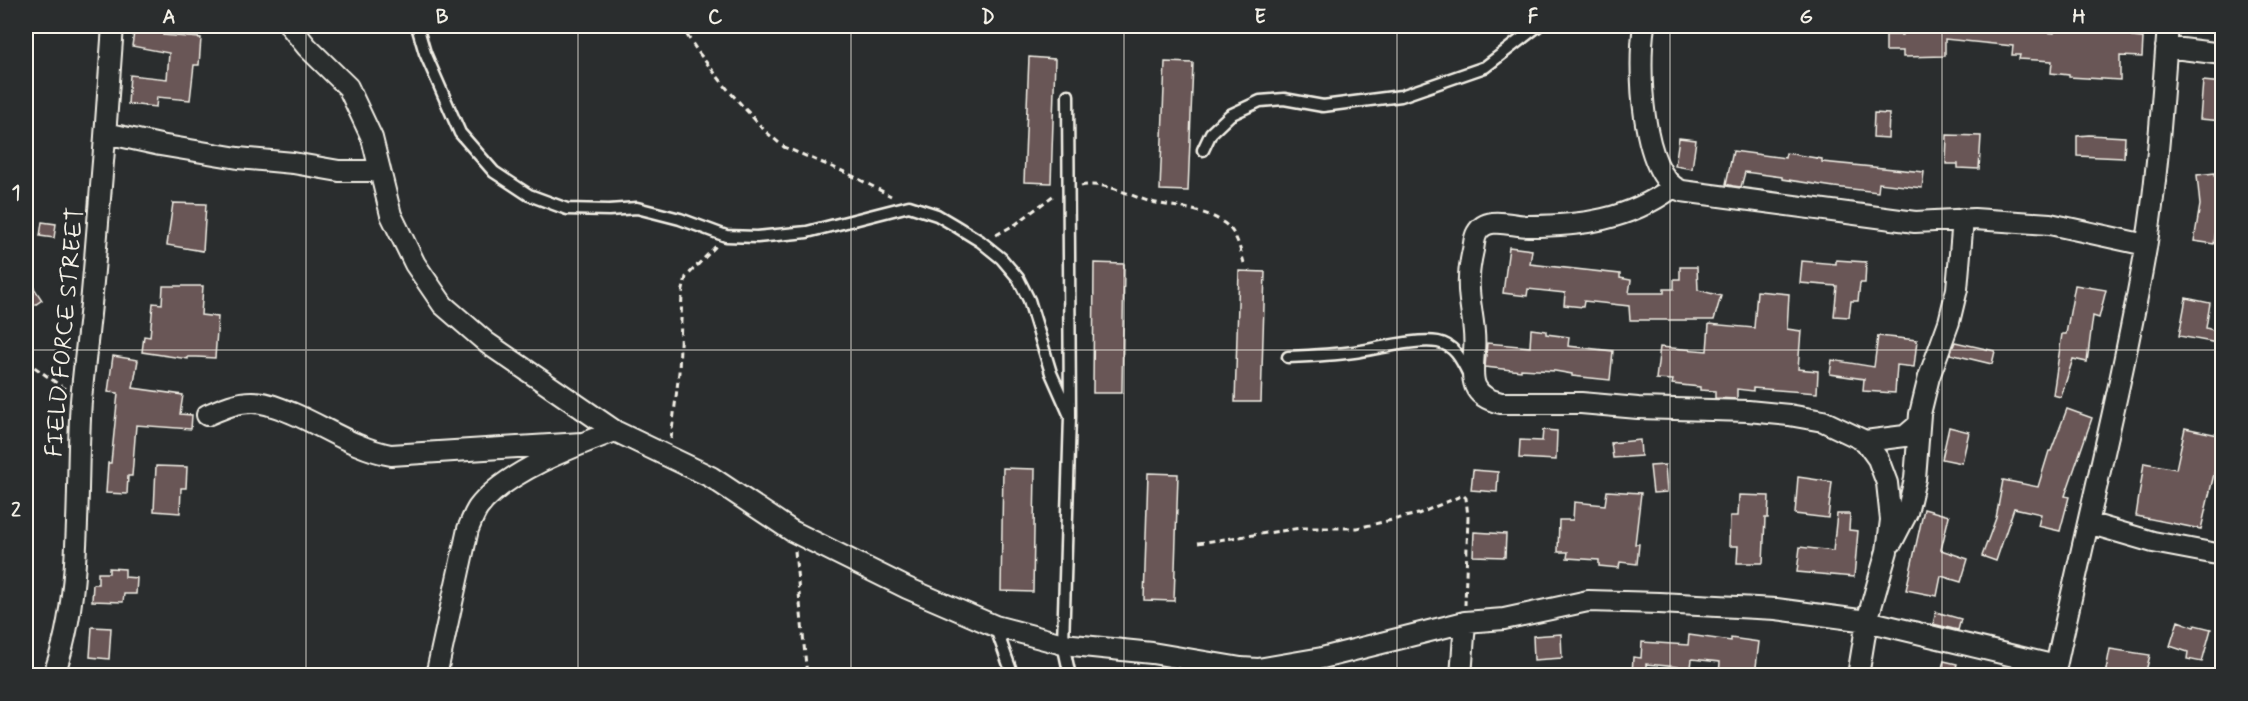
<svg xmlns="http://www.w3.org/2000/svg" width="2248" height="701" viewBox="0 0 2248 701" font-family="Mynerve,sans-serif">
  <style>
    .building { fill: #695656; stroke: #f4f1e8; stroke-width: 1.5 }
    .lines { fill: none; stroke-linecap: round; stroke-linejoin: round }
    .lane-casing { stroke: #f4f1e8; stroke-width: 15 }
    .street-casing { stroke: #f4f1e8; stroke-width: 24 }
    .path { stroke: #f4f1e8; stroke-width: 3; stroke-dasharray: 6 4.5; stroke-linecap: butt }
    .lane { stroke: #2a2d2e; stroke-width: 10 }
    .street { stroke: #2a2d2e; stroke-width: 20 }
    .grid { fill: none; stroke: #f4f1e8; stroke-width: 1.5; stroke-opacity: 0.55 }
    .labels { text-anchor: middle; stroke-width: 5; stroke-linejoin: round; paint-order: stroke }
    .street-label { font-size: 24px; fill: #f4f1e8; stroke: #2a2d2e }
    .neatline { fill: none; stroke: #f4f1e8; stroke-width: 2 }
    .grid-label { font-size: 20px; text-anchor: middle; font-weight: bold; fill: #f4f1e8 }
  </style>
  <rect width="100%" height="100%" fill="#2a2d2e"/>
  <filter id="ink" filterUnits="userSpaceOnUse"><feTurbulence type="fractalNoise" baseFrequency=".0167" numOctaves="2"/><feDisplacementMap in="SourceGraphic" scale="12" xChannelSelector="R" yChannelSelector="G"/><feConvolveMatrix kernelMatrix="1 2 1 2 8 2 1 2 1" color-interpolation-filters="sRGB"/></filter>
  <g filter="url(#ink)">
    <!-- building -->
    <path class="building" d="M135 26H165L163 35 201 38 199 65H194L190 100 157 97 156 107 128 104 130 75 167 79 169 53 132 46Z
      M1902 26H1992V27L2054 33 2055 26H2132V37L2143 38 2142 57 2120 56V80L2069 77V75L2051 73 2052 61 2019 59 2020 55H2012L2013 46 1945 39V56L1903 57V51H1886V35H1902Z
      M1029 57 1055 59 1051 183 1024 182Z
      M1165 62 1193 63 1188 191 1160 190Z
      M2203 81 2223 83V121L2200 119Z
      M1874 113 1889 114 1888 138 1873 137Z
      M1947 135 1981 136 1979 169 1958 168V164H1946Z
      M2089 135 2125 137 2124 158 2077 156V136Z
      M1679 138 1696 140 1692 169 1675 166Z
      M1733 151 1785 158 1786 153 1822 159V162L1924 172 1922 188 1879 183 1878 192 1834 187 1782 179V177L1745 172 1741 187 1733 186 1726 184Z
      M2215 173 2219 210 2214 244 2194 241 2200 205 2197 175Z
      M173 203 206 204 203 251 167 245Z
      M42 222 56 224 54 238 40 236Z
      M1509 247 1532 250 1530 264 1620 274V278L1631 280 1629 293H1664V289H1674V279H1680V267H1697L1698 290 1721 296 1714 320H1630L1629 306 1584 301 1583 307 1564 305 1565 293 1528 289 1527 296 1503 293Z
      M1836 260 1866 262 1865 283H1860L1858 301H1851L1849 317 1834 316 1837 286 1800 283 1802 261 1836 264Z
      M1094 263 1124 264 1122 393H1093Z
      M1239 271 1265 272 1261 402H1235Z
      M26 276 42 300 26 311Z
      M2075 285 2106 290 2099 318 2093 316 2087 362 2073 359 2061 397 2053 395 2062 334H2066Z
      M163 286H203L201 315 218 317 215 358 197 357H188V359L142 352 144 336 150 337 153 303 162 304Z
      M1757 291 1789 294 1787 329 1801 331 1798 369 1818 371 1817 393 1753 388V391L1737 389V399L1715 398V391L1700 390V387L1672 384 1673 380 1656 379 1660 347 1707 351 1709 324 1754 328Z
      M2186 298 2210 303 2206 328 2223 333V344L2179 336Z
      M1531 329 1546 331V334L1569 337 1568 346 1613 351 1610 380 1572 376V374L1555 371 1521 369V371L1485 367 1487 343 1530 347Z
      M1878 336 1917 340 1914 367 1897 365 1895 393 1863 391 1864 379 1830 374 1832 360 1874 367Z
      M1955 342 1995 351 1992 364 1950 354Z
      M113 356 138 360 133 388 183 395 180 414 192 415 191 429 136 425 132 476H128L127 494 106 493 108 463H111L118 393 108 392Z
      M2067 409 2092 418 2065 496 2069 497 2060 531 2038 526 2041 514 2014 508 1996 561 1982 556 1996 518 2003 480 2038 487 2049 451H2051Z
      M1949 427 1969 432 1962 463 1942 459Z
      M2185 428 2223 436 2201 529 2136 516 2144 463 2176 469Z
      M1543 430 1557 431 1556 460 1519 458 1520 440 1542 441Z
      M1640 440 1641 456 1613 458 1611 443Z
      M1665 465 1667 492 1653 493 1650 466Z
      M156 466 187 467 186 488H181L180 513 154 511Z
      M1003 468 1035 469 1033 592 1001 591Z
      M1473 470 1498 472 1497 492 1471 490Z
      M1148 473 1178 474 1174 601 1144 600Z
      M1798 477 1832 482 1828 518 1795 514Z
      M1607 491 1641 493 1635 544H1639L1637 564 1620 562 1619 568 1599 566V560L1567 558 1568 552H1558L1559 520H1573L1574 502 1605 505Z
      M1739 495 1769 496 1768 518H1765L1763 563H1737L1738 546H1729L1730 516H1738Z
      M1924 509 1949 516 1941 550 1968 559 1961 582 1941 576 1937 596 1906 590Z
      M1837 514H1850L1849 530 1858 531 1854 577 1797 572 1800 547 1833 551Z
      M1474 532 1506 534 1505 557 1473 556Z
      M109 568 125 569V577L137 578 136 594H124L123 602 92 601 93 584H98V573H109Z
      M1936 612 1961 619 1958 630 1933 624Z
      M2178 621 2194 627 2195 625 2211 629 2202 662 2187 659 2188 652 2170 646Z
      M92 627 111 628 109 659 90 657Z
      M1561 634 1562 658 1534 660 1533 636Z
      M1689 635 1731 641V638L1759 642 1755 675H1719L1720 662 1692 659 1691 668 1646 664V675H1632L1633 657 1641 658 1642 642 1688 645Z
      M2110 649 2150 655 2145 675H2105Z
      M1944 661 1957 664 1954 675H1940Z"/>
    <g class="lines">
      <!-- lane casing -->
      <g class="lane-casing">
        <path id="lane" d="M417 26 425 53 460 133 494 172 529 195 567 209 609 210 637 208 680 219 726 236 757 237 807 232 909 206 937 215 954 225 980 241 1001 258 1018 278 1029 300 1051 373 1070 416
          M1068 95 1070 416 1063 644 1070 676
          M1203 150 1211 133 1230 115 1260 101 1284 99 1323 106 1401 96 1485 67 1538 26
          M1288 357C1310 356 1332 355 1354 352 1376 349 1417 338 1438 342 1455 345 1462 361 1469 375
          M995 626 1013 676"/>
      </g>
      <!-- street casing -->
      <g class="street-casing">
        <path id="street" d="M290 26 307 47 348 87 372 138 391 215 415 264 443 305 487 343 615 431 711 477 792 531 907 588 995 626 1063 644 1152 653 1241 668 1258 669 1322 658 1465 622 1504 619 1588 601 1659 603 1776 609 1867 621 2056 666
          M1644 26C1638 63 1640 177 1682 191L1915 222 1974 219 2050 224 2146 245
          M2166 47 2222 54
          M106 133 160 145 238 158 293 163 339 171H380
          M1672 188C1628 220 1581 226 1528 226 1512 226 1487 215 1477 233 1474 238 1474 245 1473 250 1471 259 1469 269 1469 278 1467 302 1477 326 1474 351 1472 378 1469 396 1501 403H1581L1638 408 1748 411 1789 415 1823 421 1865 441 1878 459 1887 483 1891 520 1887 551 1867 621 1858 676
          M207 415C221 409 236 402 252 402 266 402 279 408 292 413 325 427 356 449 391 455L582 443
          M1865 441 1905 436 1919 424
          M2088 523 2153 542 2222 555
          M1892 542 1907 513 1915 479 1920 414 1929 377 1949 322 1957 289 1963 219
          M53 676C84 598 75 485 81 401 84 365 89 329 92 293 100 204 107 115 113 26
          M436 676 468 529C471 522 474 514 478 508 505 472 574 446 615 431
          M1461 676 1465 622
          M2054 676C2084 533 2121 392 2146 248 2158 174 2162 100 2168 26"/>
      </g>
      <!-- path -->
      <path class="path" d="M681 26 698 52 729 91 766 132 784 147 847 173 891 196
        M1081 186C1105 181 1126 194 1148 201 1173 208 1201 207 1224 223 1237 232 1240 249 1244 263
        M996 235 1016 224 1054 195
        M26 361 65 389
        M671 439 679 372 682 294 686 277 716 246
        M1198 543 1301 528H1357L1418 514 1463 495 1466 498 1468 517 1465 605
        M795 551 807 676"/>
      <!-- lane -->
      <use href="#lane" class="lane"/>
      <!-- street -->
      <use href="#street" class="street"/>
    </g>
  </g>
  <!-- grid -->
  <path class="grid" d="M306 26V676M578 26V676M851 26V676M1124 26V676M1397 26V676M1670 26V676M1942 26V676M26 350H2222"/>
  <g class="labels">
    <!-- street labels -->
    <g class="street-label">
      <text transform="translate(64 332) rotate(-85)" y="8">FIELD FORCE STREET</text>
    </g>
  </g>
  <!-- margin -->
  <rect width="2248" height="701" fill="none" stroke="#2a2d2e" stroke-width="66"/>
  <rect x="33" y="33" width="2182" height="635" class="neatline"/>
  <g class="grid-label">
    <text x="169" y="23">A</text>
    <text x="442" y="23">B</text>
    <text x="715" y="23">C</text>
    <text x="988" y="23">D</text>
    <text x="1260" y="23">E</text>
    <text x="1533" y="23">F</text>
    <text x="1806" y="23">G</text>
    <text x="2079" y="23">H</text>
    <text x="16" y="199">1</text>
    <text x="16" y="516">2</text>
  </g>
</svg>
